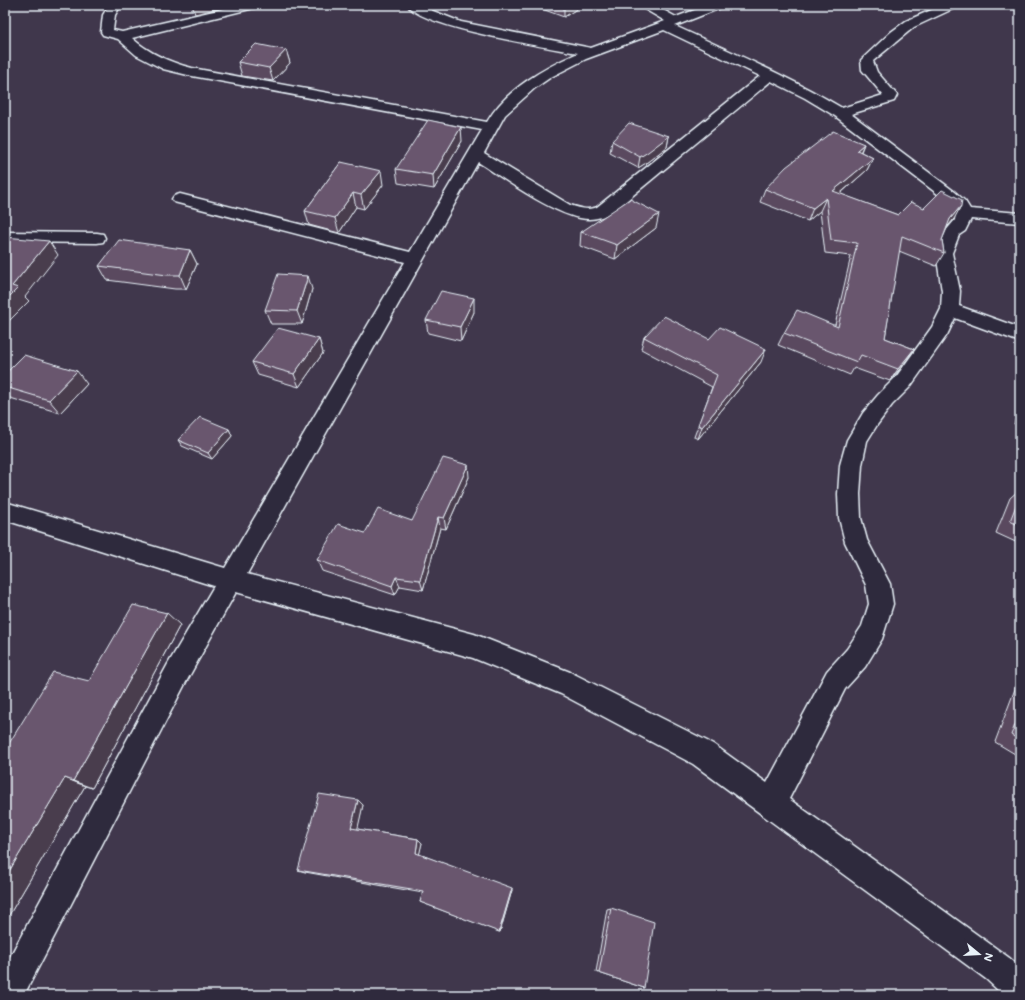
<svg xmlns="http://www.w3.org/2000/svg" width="1025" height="1000" viewBox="0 0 1025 1000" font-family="Mali,sans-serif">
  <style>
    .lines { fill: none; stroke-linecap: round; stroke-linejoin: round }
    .minor-casing { stroke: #e8f1f8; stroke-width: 3 }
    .minor { fill: #2f2a3d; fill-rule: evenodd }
    .wall { fill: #5a4a5f; stroke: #e8f1f8 }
    .shaded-wall { fill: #4a3c4d; stroke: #e8f1f8 }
    .building { fill: #69566e; stroke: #e8f1f8 }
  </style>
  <rect width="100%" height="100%" fill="#40374c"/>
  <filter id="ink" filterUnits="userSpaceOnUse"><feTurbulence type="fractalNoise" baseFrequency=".025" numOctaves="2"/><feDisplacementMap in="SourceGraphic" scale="8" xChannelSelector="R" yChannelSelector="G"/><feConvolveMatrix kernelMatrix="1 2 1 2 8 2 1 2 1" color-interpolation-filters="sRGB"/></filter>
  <g filter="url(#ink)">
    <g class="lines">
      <!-- minor casing -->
      <g class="minor-casing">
        <path id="minor" d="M109 5H121L115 15 113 30 122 32 240 5H260L258 7 132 38C150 54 169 62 192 68L487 122C506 89 544 68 578 53 547 47 423 28 407 5H422L433 11 461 22 591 48 665 21 641 7 639 5H654L676 17 708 5H725L723 7 675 26C731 52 788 76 842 108L883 95 862 70 861 60 891 32 906 21 943 5H959L957 7 914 27 873 61 877 72 897 95 894 101 851 114 955 192 965 201 970 209 1020 213V223L971 219 965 231 959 235 952 253 960 291 959 306 1020 328V342L955 318 947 335 910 387 892 405 877 425 867 441 862 465 860 494 861 518 867 540 890 584 893 604 882 639 865 667 845 689 789 799 1008 957 1020 967V995H1003L986 979 693 764 561 694 473 658 236 592 186 682 24 995H5V966L168 664 214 586 5 520V502L225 568 405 262 174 202 172 199 174 196 180 194 410 252 482 130 192 76 163 69 136 55 118 39 103 35 101 32 103 15ZM664 30 760 76 597 207C588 211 579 208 570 205L484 153 505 115 535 88 551 77 586 59ZM771 81 805 98 835 116 943 198 952 207 956 213 955 220 944 233 936 253 942 291 941 309 932 327 896 377 878 395 863 413 847 440 840 465 838 494 839 518 845 542 866 585 869 604 862 626 847 649 827 671 767 783 713 744 570 672 474 634 247 574 478 162C505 179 559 219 589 219 599 219 607 215 615 210Z
          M5 232 97 233 103 234 105 238 103 242 97 243 5 242Z"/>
      </g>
      <!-- minor -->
      <use href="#minor" class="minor"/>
    </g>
    <!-- wall -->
    <path class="wall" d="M531 5H583L564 17Z
      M286 50 290 63 273 81 242 76 238 62Z
      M669 136 667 147 646 163 638 168 610 153 612 141Z
      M462 141 434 189 398 183 396 169Z
      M864 144 861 152 873 158 867 170 840 194 898 215 924 208 954 219 948 226 942 240 944 253 936 266 899 251 885 338 914 349 906 361 890 381 854 368 850 375 778 345 784 333 835 325 851 256 825 253 820 211 808 221 760 202 765 189Z
      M341 162 383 185 364 209 356 207 339 233 309 225 305 211Z
      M656 228 615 259 580 246 581 232Z
      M190 250 197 264 186 289H175L107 280 99 266Z
      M312 289 302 324H271L265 310Z
      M474 312 461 341 428 333 426 320Z
      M644 337 709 339 761 362 698 439 694 437 712 387 641 349Z
      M319 339 323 353 299 387 258 375 252 362Z
      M5 374 87 384 60 413 7 397 5 394Z
      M1020 406V426L1014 424 1019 407Z
      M229 429 232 436 212 459 182 446 178 440Z
      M469 477 446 529 440 528 423 590 400 586 395 595 322 571 317 560 365 533 412 521Z
      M1020 489V544L996 533 1010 498Z
      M180 625 92 788 85 786 5 922V750L89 681Z
      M1020 680V757L995 742 1018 681Z
      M358 800 363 805 357 829 418 839 422 843 419 854 512 890 500 932 420 902 423 893 305 872 298 870Z
      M611 908 644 988 596 972 607 909Z"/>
    <!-- shaded-wall -->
    <path class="shaded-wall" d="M192 5H233L195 14Z
      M567 5H583L564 17V6Z
      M286 50 290 63 273 81 269 68Z
      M461 127 462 141 434 189 433 175Z
      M669 136 667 147 646 163 638 168 640 157Z
      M864 144 858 157 857 150Z
      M873 158 867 170 828 204 833 191Z
      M381 171 383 185 364 209 361 195Z
      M353 193 356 207 339 233 335 218Z
      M826 198 820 211 808 221 813 208Z
      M961 206 954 219 943 232 950 219Z
      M659 214 656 228 615 259 617 245Z
      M49 241 58 255 25 297 29 301 5 325V301L12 286Z
      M190 250 197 264 186 289 180 275Z
      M308 276 312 289 302 324 297 311Z
      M474 298V312L461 341 460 327Z
      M319 339 323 353 299 387 294 374Z
      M766 349 761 362 698 439 702 427Z
      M914 349 906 361 890 381 898 369Z
      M77 371 87 384 60 413 49 400Z
      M229 429 232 436 212 459 208 453Z
      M468 465 469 477 446 529 444 518Z
      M438 517 440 528 423 590 420 580Z
      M396 577 400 586 395 595 392 586Z
      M167 613 180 625 92 788 73 781Z
      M65 778 85 786 5 922V878Z
      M358 800 363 805 357 832 351 828Z
      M418 839 422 843 419 856 416 853Z
      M512 888V890L500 932H499Z"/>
    <!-- building -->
    <path class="building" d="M256 44 286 50 269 68 238 62Z
      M428 120 461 127 433 175 396 169Z
      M629 123 669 136 648 152 640 157 612 141Z
      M833 131 864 144 857 150 873 158 833 191 898 215 911 202 924 208 942 190 962 200 961 206 950 219 942 240 944 253 902 236 885 338 914 349 898 369 861 355 857 362 784 333 797 310 838 327 857 243 831 240 826 198 813 208 765 189 786 167Z
      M341 162 381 171 361 195 353 193 335 218 305 211Z
      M630 199 659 214 617 245 581 232Z
      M5 237 49 241 12 286 18 288 5 301Z
      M119 240 190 250 180 275H167L99 266Z
      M278 274 308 276 297 311 265 310Z
      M441 291 474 298 460 327 426 320Z
      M664 316 709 339 720 327 766 349 702 427 698 425 717 375 644 337Z
      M278 328 319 339 294 374 252 362Z
      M24 355 77 371 49 400 5 387V374Z
      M200 417 229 429 208 453 178 440Z
      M443 458 468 465 444 518 438 517 420 580 396 577 392 586 317 560 338 524 365 533 378 509 412 521Z
      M1020 495V526L1010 521Z
      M133 605 167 613 73 781 65 778 5 878V750L53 672 89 681Z
      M1020 712V740L1011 735Z
      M319 794 358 800 351 828 418 839 416 853 512 888 499 932 420 902 423 891 298 870Z
      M611 908 654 922 644 988 599 973Z"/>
  </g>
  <!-- margin -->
  <rect width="1025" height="1000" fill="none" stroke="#2f2a3d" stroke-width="20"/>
  <rect x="10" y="10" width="1005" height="980" fill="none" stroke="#e8f1f8" stroke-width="1.5" filter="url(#ink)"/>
  <!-- north arrow -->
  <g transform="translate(979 954) rotate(108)" stroke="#2f2a3d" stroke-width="3" paint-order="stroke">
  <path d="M0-3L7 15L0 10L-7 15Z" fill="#e8f1f8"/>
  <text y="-6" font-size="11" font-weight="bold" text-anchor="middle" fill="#e8f1f8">N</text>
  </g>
</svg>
